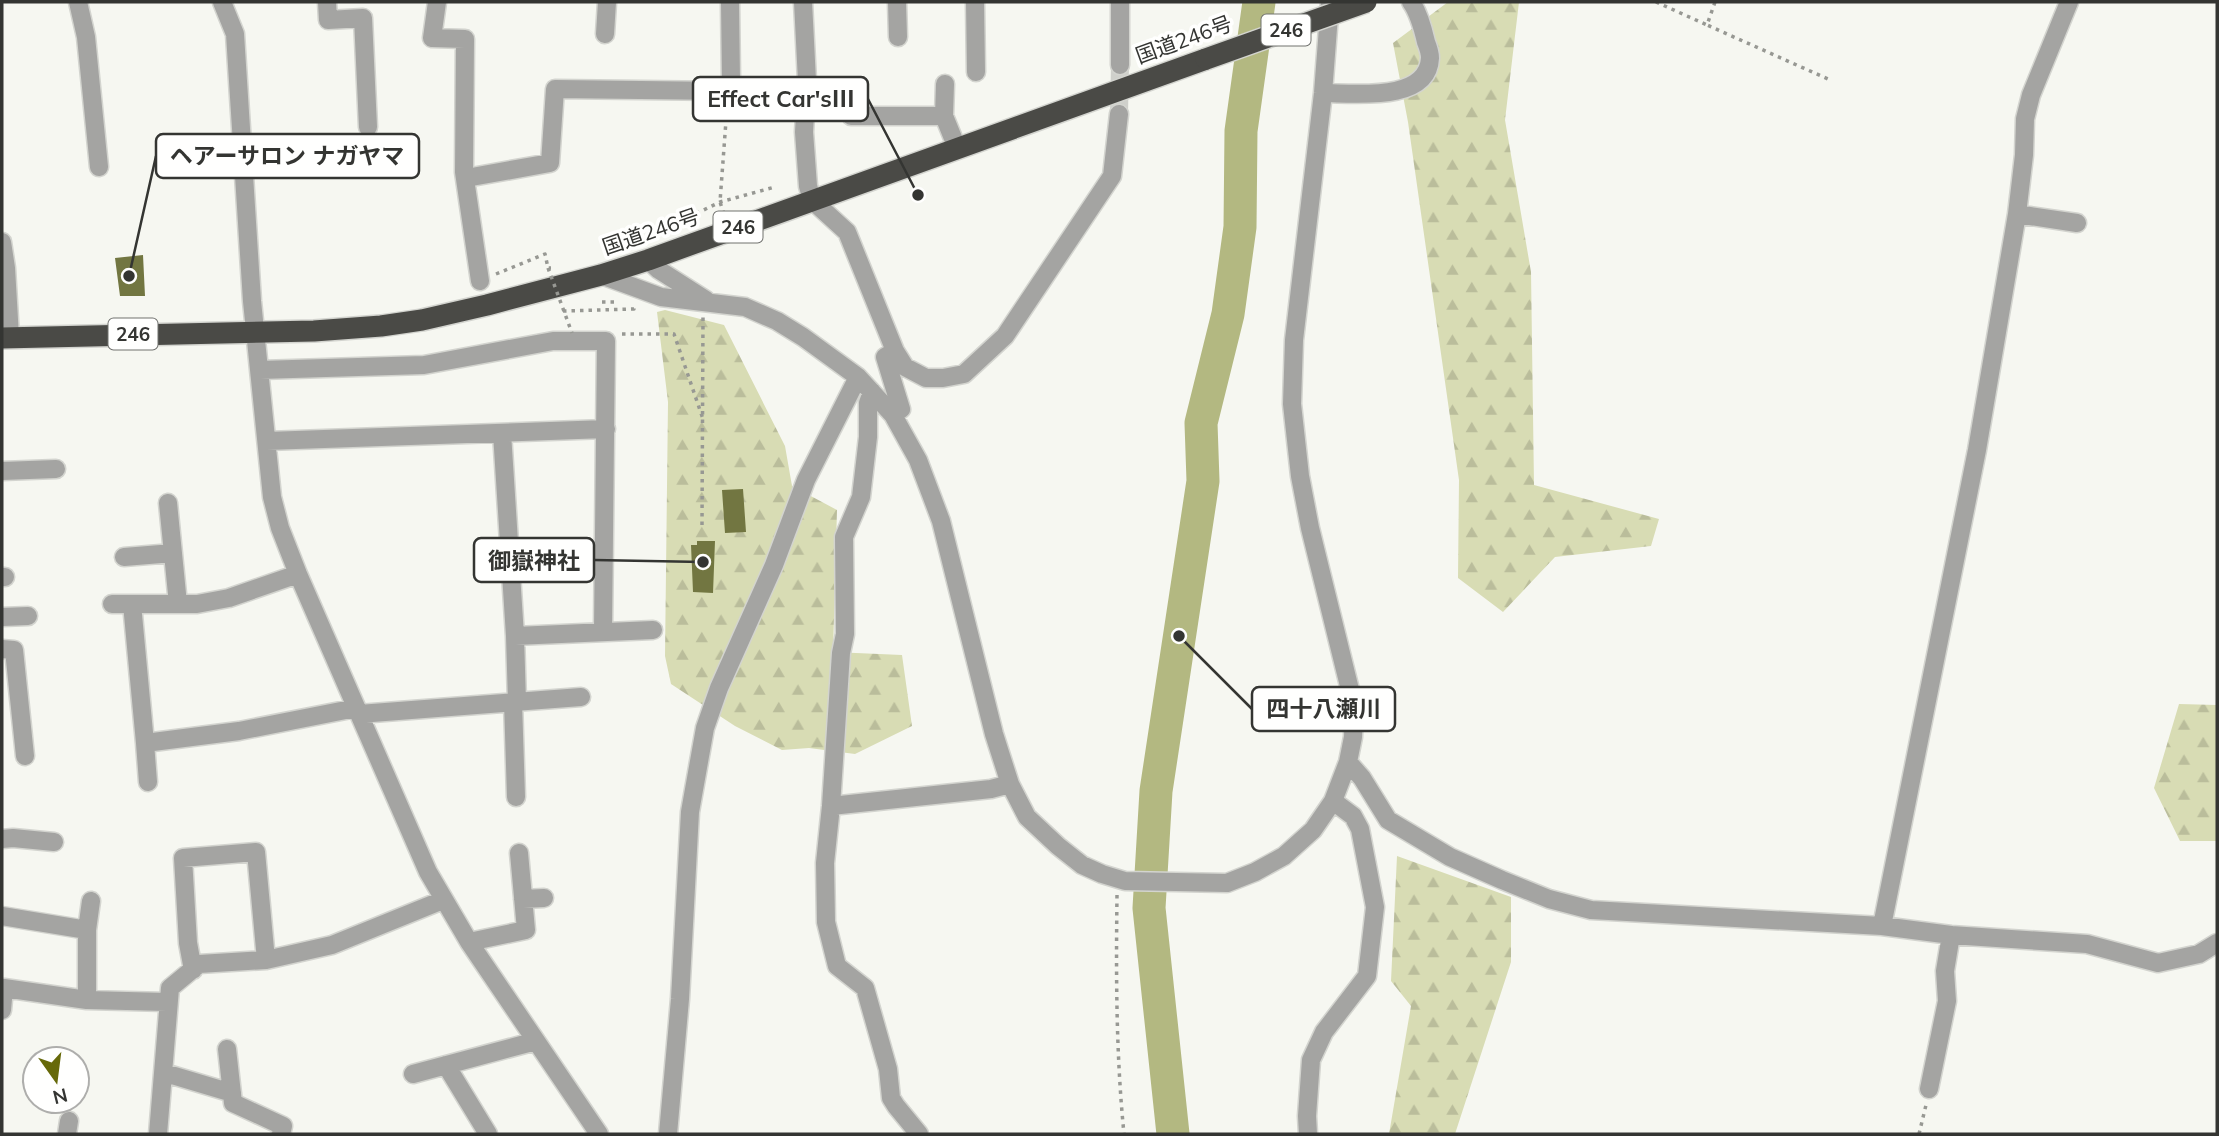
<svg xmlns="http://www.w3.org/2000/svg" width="2219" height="1136" viewBox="0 0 2219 1136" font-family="Mulish,'Noto Sans JP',sans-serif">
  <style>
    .forest { fill: url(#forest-firs) }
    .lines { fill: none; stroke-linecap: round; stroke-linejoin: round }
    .river { stroke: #b3b881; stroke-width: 33 }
    .building { fill: #727641 }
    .minor-tunnel { stroke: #cfd0cb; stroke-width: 18; stroke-dasharray: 18 9; stroke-linecap: butt }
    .minor-casing { stroke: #d3d4cf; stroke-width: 21 }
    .highway-casing { stroke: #d3d4cf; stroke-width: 24 }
    .path { stroke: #979893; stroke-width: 3.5; stroke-dasharray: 3.5 5; stroke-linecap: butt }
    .minor { stroke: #a4a4a2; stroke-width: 18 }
    .highway { stroke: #4a4a46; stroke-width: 21 }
    .highway-bridge-casing { stroke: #d3d4cf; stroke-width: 24; stroke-linecap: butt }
    .path-bridge { stroke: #979893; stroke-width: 3.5; stroke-dasharray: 3.5 5; stroke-linecap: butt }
    .highway-bridge { stroke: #4a4a46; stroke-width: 21 }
    .labels { text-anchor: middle; stroke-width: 7; stroke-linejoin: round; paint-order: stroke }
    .shield { fill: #fffffe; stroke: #71726f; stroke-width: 2 }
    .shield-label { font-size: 19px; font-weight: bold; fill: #343532 }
    .street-label { font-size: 21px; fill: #343532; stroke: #fffffe }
    .leader { fill: none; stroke: #343532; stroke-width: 2.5 }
    .callout-dot { fill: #343532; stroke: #fffffe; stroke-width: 2.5 }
    .callout { fill: #fffffe; stroke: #343532; stroke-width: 2.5 }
    .callout-label { font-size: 23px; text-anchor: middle; font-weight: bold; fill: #343532 }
  </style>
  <defs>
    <pattern id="forest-firs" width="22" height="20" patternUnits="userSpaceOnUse" patternTransform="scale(1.75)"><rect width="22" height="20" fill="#d8dcb4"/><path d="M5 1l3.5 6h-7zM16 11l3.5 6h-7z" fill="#babd9b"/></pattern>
  </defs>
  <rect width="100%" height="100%" fill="#f6f7f1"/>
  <!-- forest -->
  <path class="forest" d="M1448 2H1519L1505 120 1531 272 1534 485 1659 519 1651 546 1555 557 1503 612 1458 578 1459 480 1408 122 1393 43Z
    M665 310 724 325 785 446 792 486 837 510 833 652 902 655 912 726 855 754 809 748 782 750 735 726 671 684 665 656 668 402 657 312Z
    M2179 704 2217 705V841H2180L2154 788Z
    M1397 856 1511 897V962L1455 1134H1389L1411 1006 1391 981Z"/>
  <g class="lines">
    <!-- river -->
    <path class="river" d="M1173 1134 1149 908 1156 791 1203 481 1201 423 1228 314 1240 227 1241 131 1259 2"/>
  </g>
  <!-- building -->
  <path class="building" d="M143 255 145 296H120L115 258Z
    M743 489 746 532 725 533 722 490Z
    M697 541H715L713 593 693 592 691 545H697Z"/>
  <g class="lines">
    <!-- minor-tunnel -->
    <path class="minor-tunnel" d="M1119 114 1120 65"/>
    <!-- minor casing -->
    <g class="minor-casing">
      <path id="minor" d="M78 2 86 37 99 167
        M222 2 235 34 252 301 272 497 280 528 298 574 428 872 469 942 599 1134
        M327 2 328 20 363 18 368 127
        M437 2 432 38 465 39 464 172 480 281
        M803 2 807 81 804 132 808 186 812 200 847 232 895 351 905 367 926 378H943L964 374 1005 336 1112 176 1119 114
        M897 2 898 37
        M975 2 976 72
        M1120 2V65
        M605 34 607 2
        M945 84 944 116 957 148
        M1323 93C1353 93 1428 103 1430 58 1430 53 1428 47 1426 42 1423 29 1419 13 1411 2
        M851 116H944
        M466 178 550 163 555 89 726 91 731 81 730 2
        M2017 214 2077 223
        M2 242 6 268 10 337
        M648 260 659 270 706 300
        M601 275 661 297 745 307 777 321 803 337 858 377 893 415 918 460 941 521 994 734 1010 784 1027 817 1058 846 1082 865 1102 874 1125 881 1227 883 1255 872 1284 856 1313 830 1333 801 1348 762 1353 737 1354 706 1310 528 1300 476 1292 404 1294 340 1323 93 1330 2
        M260 370 424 365 553 341H606L603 631
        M872 392 868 403V437L861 497 844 537 845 634 841 653 831 806 825 863 826 922 837 966 865 988 888 1069 891 1098 896 1106 919 1134
        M893 415 901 409 885 357 895 351
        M502 433 515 636 517 702
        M267 441 606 429
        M2 471 56 469
        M168 503 178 604
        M124 557 173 553
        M298 574 229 598 197 604H132L145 743 239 731 356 708
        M2 577H5
        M112 604H132
        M2 617 28 616
        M515 636 653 630
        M2 649 14 650 25 756
        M513 702 516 797
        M359 714 581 697
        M145 743 148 782
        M1348 762 1362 778 1388 820 1450 857 1502 880 1549 899 1591 910 1882 926 1951 935 2087 944 2158 963 2199 954 2217 943
        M831 806 991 789 1010 784
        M2 839 13 838 54 842
        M523 899 544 898
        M91 901 87 930V1000L167 1002
        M2 916 87 930
        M1882 926 1977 450 2017 214 2024 155 2025 119 2031 95 2069 2
        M469 942 526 930 519 853
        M193 970 188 943 183 858 256 852 266 960
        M2 1010 4 988 87 1000
        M227 1049 233 1103 283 1126 281 1134
        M446 1065 488 1134
        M165 1073 232 1093
        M413 1074 536 1041
        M1929 1089 1947 1001 1945 971 1951 935
        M67 1134 69 1121
        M158 1134 170 988 199 964 266 960 332 945 443 900
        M668 1134 680 999 690 812 705 728 719 688 774 565 806 480 858 377
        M1308 1134 1307 1116 1311 1060 1324 1032 1367 976 1375 907 1360 829 1353 816 1333 801"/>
    </g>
    <!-- highway casing -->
    <g class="highway-casing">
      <path id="highway" d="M2 338 314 331 381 326 422 320 487 305 601 275 648 260 1206 59"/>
    </g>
    <!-- path -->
    <path class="path" d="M1656 2 1707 25
      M1715 2 1707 25 1828 79
      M724 214 720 202 727 107
      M681 221 720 202 775 187
      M496 274 545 254 548 268H551
      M602 302H618
      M563 311 634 309V305
      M622 334H674L703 419
      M702 525 703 317
      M1117 895C1116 975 1116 1054 1124 1134
      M1919 1134 1926 1105"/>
    <!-- minor -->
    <use href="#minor" class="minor"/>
    <!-- highway -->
    <use href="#highway" class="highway"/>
    <!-- highway-bridge casing -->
    <g class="highway-bridge-casing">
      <path id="highway-bridge" d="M1206 59 1366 2"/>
    </g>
    <!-- path-bridge -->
    <path class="path-bridge" d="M548 268 572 333"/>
    <!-- highway-bridge -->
    <use href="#highway-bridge" class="highway-bridge"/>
  </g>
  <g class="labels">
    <!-- shield labels -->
    <g class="shield">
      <rect x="1261.5" y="14.5" width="49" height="31" rx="5"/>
      <rect x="713.5" y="211.5" width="49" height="31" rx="5"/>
      <rect x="108.5" y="318.5" width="49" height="31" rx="5"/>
    </g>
    <g class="shield-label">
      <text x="1286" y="37">246</text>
      <text x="738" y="234">246</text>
      <text x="133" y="341">246</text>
    </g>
    <!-- street labels -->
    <g class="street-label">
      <text transform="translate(1184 40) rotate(-20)" y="7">国道246号</text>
      <text transform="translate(651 232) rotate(-19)" y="7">国道246号</text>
    </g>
  </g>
  <!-- callouts -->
  <path class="leader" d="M918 195L868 99M129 276L156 156M703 562L594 560M1179 636L1252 709"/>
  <g class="callout-dot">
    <circle cx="918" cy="195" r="7"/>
    <circle cx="129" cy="276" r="7"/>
    <circle cx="703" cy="562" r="7"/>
    <circle cx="1179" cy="636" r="7"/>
  </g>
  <g class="callout">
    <rect x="693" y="77" width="175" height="44" rx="7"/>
    <rect x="156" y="134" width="263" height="44" rx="7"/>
    <rect x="474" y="538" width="120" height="44" rx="7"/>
    <rect x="1252" y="687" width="143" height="44" rx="7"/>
  </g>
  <g class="callout-label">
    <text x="781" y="107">Effect Car'sⅢ</text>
    <text x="287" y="164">ヘアーサロン ナガヤマ</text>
    <text x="534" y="569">御嶽神社</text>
    <text x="1324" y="717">四十八瀬川</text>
  </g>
  <!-- border -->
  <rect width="2219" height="1136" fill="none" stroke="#343532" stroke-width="7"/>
  <!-- north arrow -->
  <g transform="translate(56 1080) rotate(166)"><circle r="33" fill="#fffffe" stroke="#aeaeac" stroke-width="2"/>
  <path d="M0-5L12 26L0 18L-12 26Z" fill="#666909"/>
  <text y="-10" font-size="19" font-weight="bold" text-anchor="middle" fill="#343532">N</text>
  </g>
</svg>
